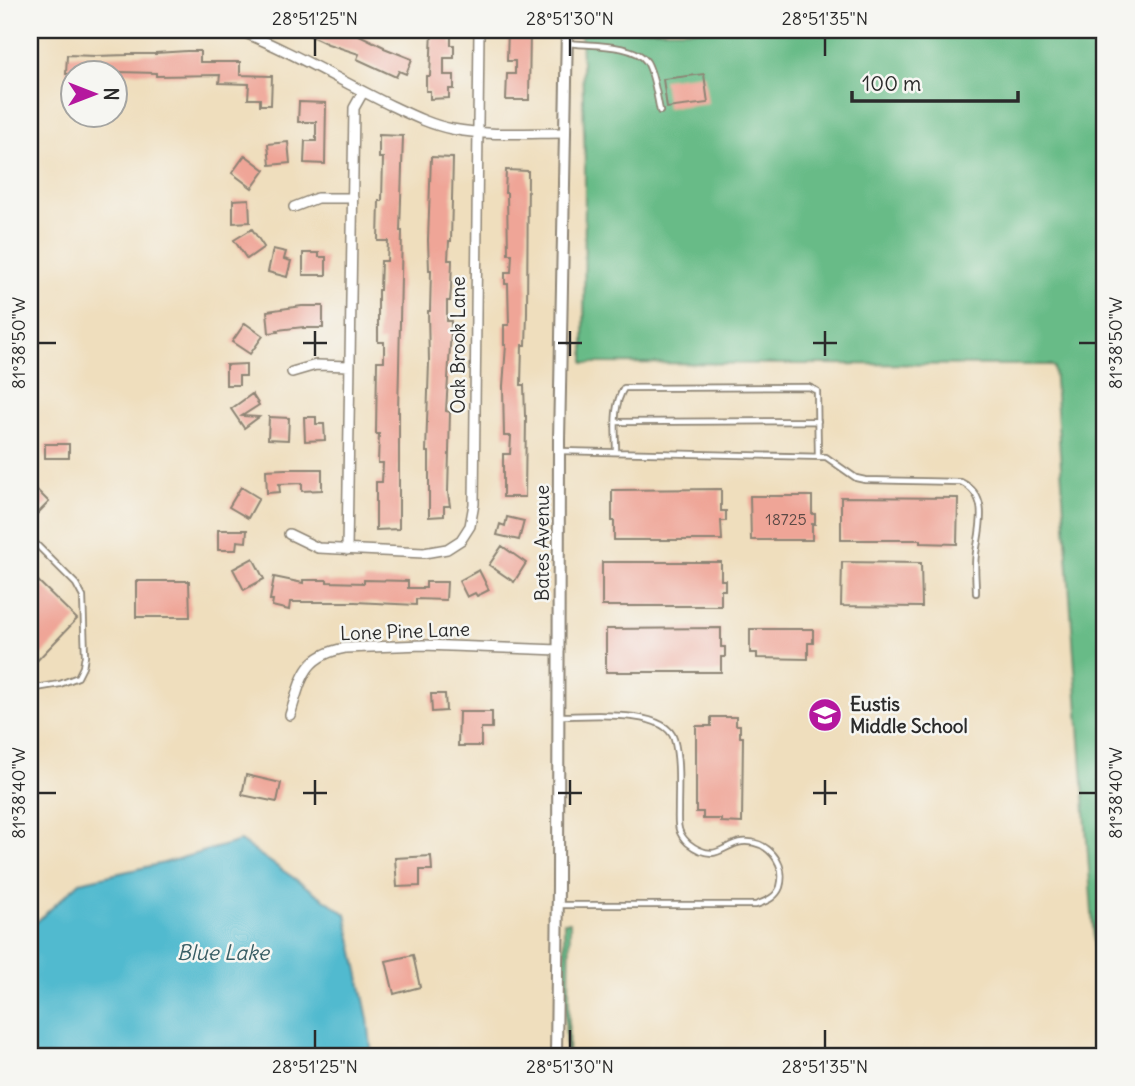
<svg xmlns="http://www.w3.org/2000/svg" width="1135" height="1086" viewBox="0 0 1135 1086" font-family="Delius,sans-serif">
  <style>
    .forest { fill: #68bb87; stroke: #4a7359; stroke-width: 2 }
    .water { fill: #51bacf; stroke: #3e727d; stroke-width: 2 }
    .building { fill: #efa597 }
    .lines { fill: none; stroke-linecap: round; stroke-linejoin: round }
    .service-casing { stroke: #8d8474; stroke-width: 8 }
    .minor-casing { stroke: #8d8474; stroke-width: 12 }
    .tertiary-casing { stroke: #8d8474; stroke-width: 14 }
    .service { stroke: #fff; stroke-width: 4.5 }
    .minor { stroke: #fff; stroke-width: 9 }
    .tertiary { stroke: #fff; stroke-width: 10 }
    .ticks { fill: none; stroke: #2b2b2b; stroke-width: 2.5 }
    .labels { text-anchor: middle; stroke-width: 5; stroke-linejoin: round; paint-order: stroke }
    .number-label { font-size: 16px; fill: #5c4a46 }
    .street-label { font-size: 19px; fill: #2b2b2b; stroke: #f6f6f2 }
    .poi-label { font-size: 19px; font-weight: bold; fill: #2b2b2b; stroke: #f6f6f2; text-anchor: start }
    .water-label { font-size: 21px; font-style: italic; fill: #385d64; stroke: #f6f6f2 }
    .neatline { fill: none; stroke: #2b2b2b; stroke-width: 2.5 }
    .ticks-label { font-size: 18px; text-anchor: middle; fill: #2b2b2b }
  </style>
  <rect width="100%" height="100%" fill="#f6f6f2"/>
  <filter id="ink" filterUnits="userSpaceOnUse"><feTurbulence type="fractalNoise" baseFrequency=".0143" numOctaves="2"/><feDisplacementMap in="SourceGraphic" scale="14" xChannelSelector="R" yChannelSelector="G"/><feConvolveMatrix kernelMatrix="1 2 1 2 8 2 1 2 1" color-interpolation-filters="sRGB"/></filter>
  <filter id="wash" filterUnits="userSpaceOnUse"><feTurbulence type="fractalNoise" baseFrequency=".00686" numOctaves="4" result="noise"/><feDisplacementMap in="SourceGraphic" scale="28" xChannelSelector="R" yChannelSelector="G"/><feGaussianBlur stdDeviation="1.57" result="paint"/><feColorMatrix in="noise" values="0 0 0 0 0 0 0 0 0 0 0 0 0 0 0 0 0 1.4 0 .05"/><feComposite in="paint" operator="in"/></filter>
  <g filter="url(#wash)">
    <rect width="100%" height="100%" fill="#efdebd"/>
    <!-- forest -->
    <path class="forest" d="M581 30H1105V1056H1102L1054 367 1050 365 584 363 585 166Z
      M564 922H570L568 1056H566Z"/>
    <!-- water -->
    <path class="water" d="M240 841 346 914 368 1019 372 1056H30V928L80 882 164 863Z"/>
    <g id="blocks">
      <!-- building -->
      <path class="building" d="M298 30H349L384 47V48L412 59 406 74 399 71 396 77 357 59 359 54 328 44Z
        M432 30H451V45H454V58H444V75H454V89H449V98L430 99V91H426V76H430Z
        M508 30H530L529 100H506L507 74H515V61H507Z
        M187 51H200V62H240V75L272 76 271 105H260V99H248L249 84 219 83 220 75 156 76V73L119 72V74H66L67 55 96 56 127 55V54H156V53Z
        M704 74 708 103 667 108 663 79Z
        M299 102 326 103 325 164 304 163 305 141H316V122H298Z
        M379 135 403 136 400 231H402L398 412H399V529L376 530V482H382L383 463H378L379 434H376L377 361H384V342H378V290H380L381 261H387L388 241H378L379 201H382L383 158H379Z
        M288 142 290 163 270 165 268 144Z
        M245 155 265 170 252 188 232 173Z
        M431 157 453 158 451 241H449L448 260H452L451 289 450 301H447V321H451V331L446 411 450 412 448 493 450 506H444V516L429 517V452H426L429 362 428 311H430L431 270H429L428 240Z
        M506 170 528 171 527 314 526 345H522L521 385H524L525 416H526L525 497H503V454H510L511 436H504L503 386 506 345H504V325H509L508 284H505V272H511L512 254H508L507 193H505Z
        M249 199 250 222 233 223V200Z
        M252 229 264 247 247 259 234 240Z
        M273 249 286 252 284 259 291 261 287 277 268 272Z
        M303 253H319V257H326V275H303Z
        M302 306H323V328H303V327L277 330 278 332 269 333 267 311Z
        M245 323 263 336 250 354 232 342Z
        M246 364V376H239V385H226V365Z
        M252 394 259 405 242 416 259 417 244 428 231 409Z
        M269 417 289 418 288 440 268 439Z
        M304 417H316V424H324L325 440 305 441Z
        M45 444H69V458H45Z
        M285 469H322V490L302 491V483L279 484 280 492 267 493 266 470Z
        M30 483 49 502 30 521Z
        M241 487 259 498 248 518 229 507Z
        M721 489V511H726V521H721L722 540H614V521H612V490Z
        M750 496H812V514H815V524H812V540H751Z
        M841 497 958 498 957 544 920 543V540H841Z
        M507 517 524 521 519 540 497 535 500 524 505 526Z
        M218 530H247L246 542 237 541 236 550H218Z
        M502 546 526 563 514 582 489 565Z
        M253 558 264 579 244 590 233 569Z
        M602 562H721V580H725V590H721V606H602Z
        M842 562 921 563 922 607 841 606Z
        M479 570 489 590 477 596 475 593 467 597 459 581Z
        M30 573 77 619 30 668Z
        M274 577 303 583V580H327V582L364 583V580L408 581V588H426V582H447L446 600 416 599V605L355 602H290L289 610 272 606 273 600H270Z
        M136 581H189L190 617H136Z
        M721 628V647H725V657H721V672H606V629Z
        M750 629H813V643H808V659L757 658V653H750Z
        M431 694H445L446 711 432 712Z
        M459 712H492V728H481V746H458Z
        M711 717H736V725H740V737H743L742 823 721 822V819H703V812H696V726H711Z
        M246 775 281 783 277 802 242 795Z
        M431 856 432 870H420V886L397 887 395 858Z
        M413 955 420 987 394 994 386 961Z"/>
    </g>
  </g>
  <g filter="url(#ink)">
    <use href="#blocks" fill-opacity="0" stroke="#8d8474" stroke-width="2"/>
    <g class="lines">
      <!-- service casing -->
      <g class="service-casing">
        <path id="service" d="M568 43C588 46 635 43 647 62 654 74 657 97 660 111
          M616 422 818 421
          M560 451 826 457 856 478 865 480 961 482C990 496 980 526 976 553 974 566 976 580 976 593
          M616 452C616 431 612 407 624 388L809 387 817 391 818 457
          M30 538 76 584 83 597 85 656 83 667 78 677 60 684 30 689
          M558 905H756C766 901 776 898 780 887 787 862 767 840 742 842 731 843 722 852 712 853 703 853 694 848 688 843 676 832 678 823 678 809 678 787 680 760 674 739 665 708 586 716 560 716"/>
      </g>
      <!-- minor casing -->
      <g class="minor-casing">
        <path id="minor" d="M237 30C290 50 340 81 392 106 411 115 431 125 452 129 489 136 528 133 565 133
          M294 207 317 198H353
          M292 372 316 365 350 366
          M289 534 318 548 424 553 447 549 461 540 470 526 474 504 479 30
          M347 550 354 108 363 92
          M290 715C302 678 303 656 345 648L423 645 559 650"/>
      </g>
      <!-- tertiary casing -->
      <g class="tertiary-casing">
        <path id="tertiary" d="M556 1056 558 885 559 440 567 30"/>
      </g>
      <!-- service -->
      <use href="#service" class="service"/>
      <!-- minor -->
      <use href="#minor" class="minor"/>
      <!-- tertiary -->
      <use href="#tertiary" class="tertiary"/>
    </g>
  </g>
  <!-- ticks -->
  <path class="ticks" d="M315 38V56M570 38V56M825 38V56M315 331V356M570 331V356M825 331V356M38 343H56M303 343H327M558 343H582M813 343H837M1079 343H1096M315 780V805M570 780V805M825 780V805M38 793H56M303 793H327M558 793H582M813 793H837M1079 793H1096M315 1030V1048M570 1030V1048M825 1030V1048"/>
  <!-- icons -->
  <defs>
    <g id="school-disc" transform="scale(1.75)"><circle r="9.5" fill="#b5179e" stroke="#f6f6f2"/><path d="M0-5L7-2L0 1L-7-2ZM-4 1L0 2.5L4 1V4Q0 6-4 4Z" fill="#fff"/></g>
  </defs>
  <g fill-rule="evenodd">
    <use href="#school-disc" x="825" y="715"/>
  </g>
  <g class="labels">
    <!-- number labels -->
    <g class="number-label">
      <text x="786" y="525">18725</text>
    </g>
    <!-- street labels -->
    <g class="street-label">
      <text transform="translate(458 345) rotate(-90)" y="7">Oak Brook Lane</text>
      <text transform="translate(542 543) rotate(-90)" y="7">Bates Avenue</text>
      <text transform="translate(405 631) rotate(-2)" y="7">Lone Pine Lane</text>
    </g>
    <!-- poi labels -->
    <g class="poi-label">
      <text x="850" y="711">Eustis<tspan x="850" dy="22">Middle School</tspan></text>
    </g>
    <!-- water labels -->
    <g class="water-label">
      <text x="223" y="960">Blue Lake</text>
    </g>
  </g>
  <!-- margin -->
  <rect width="1135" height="1086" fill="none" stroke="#f6f6f2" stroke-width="77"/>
  <!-- north arrow -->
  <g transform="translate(94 94) rotate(90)"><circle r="33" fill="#f6f6f2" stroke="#a5a5a2" stroke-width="2"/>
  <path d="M0-5L12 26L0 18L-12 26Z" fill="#b5179e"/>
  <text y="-10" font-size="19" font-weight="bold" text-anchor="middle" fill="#2b2b2b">N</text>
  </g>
  <!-- scale -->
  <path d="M852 91v10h166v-10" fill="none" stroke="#2b2b2b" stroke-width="3.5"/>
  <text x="862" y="91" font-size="21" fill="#2b2b2b" stroke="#f6f6f2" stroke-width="5" paint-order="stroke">100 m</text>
  <rect x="38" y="38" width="1058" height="1010" class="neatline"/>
  <g class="ticks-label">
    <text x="315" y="25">28°51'25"N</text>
    <text x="570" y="25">28°51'30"N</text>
    <text x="825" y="25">28°51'35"N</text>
    <text transform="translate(1116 343) rotate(-90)" y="6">81°38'50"W</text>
    <text transform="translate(19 343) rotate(-90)" y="6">81°38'50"W</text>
    <text transform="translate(1116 793) rotate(-90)" y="6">81°38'40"W</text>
    <text transform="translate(19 793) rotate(-90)" y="6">81°38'40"W</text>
    <text x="315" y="1073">28°51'25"N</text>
    <text x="570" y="1073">28°51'30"N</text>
    <text x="825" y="1073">28°51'35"N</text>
  </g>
</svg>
